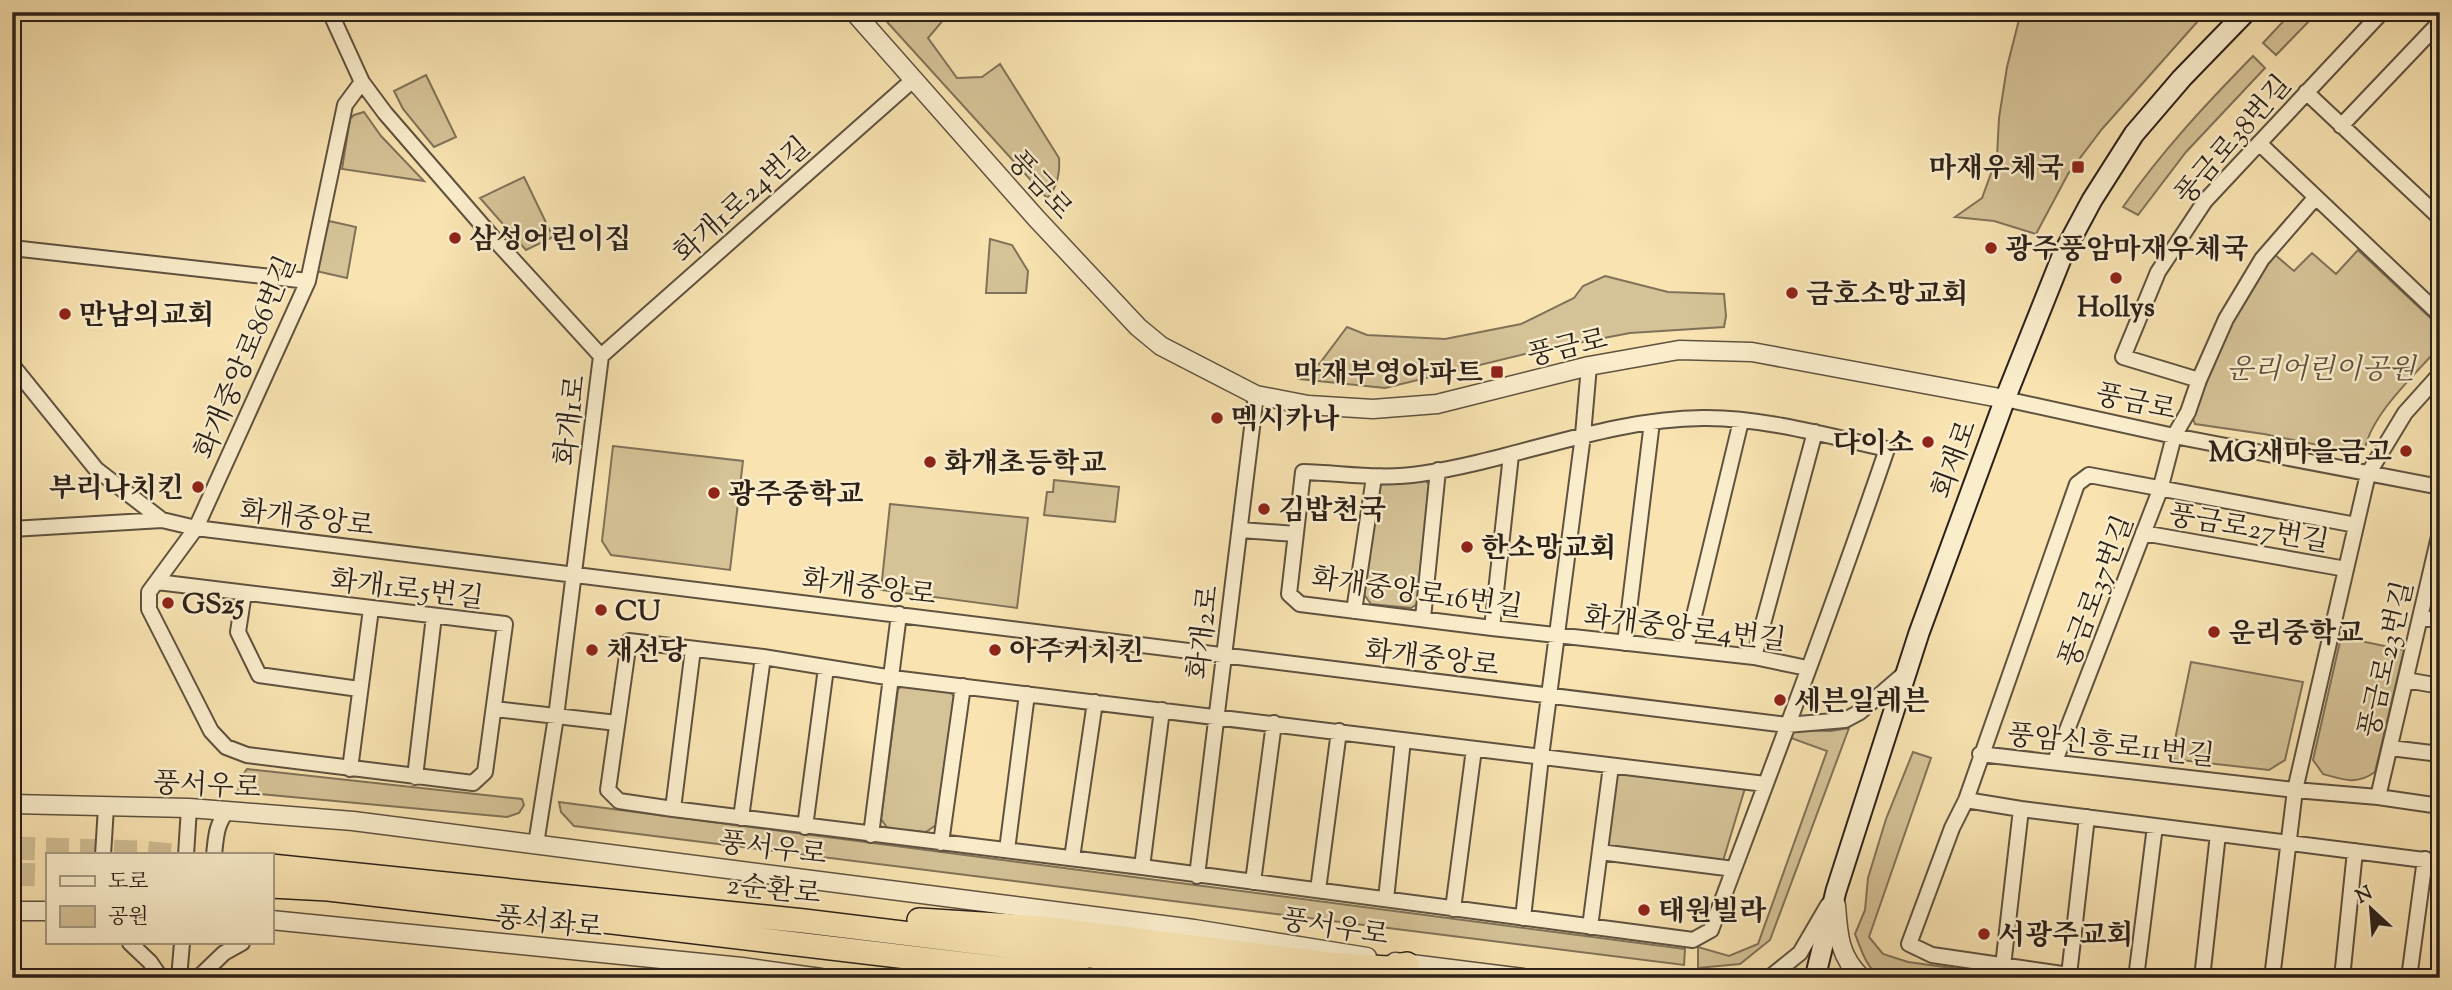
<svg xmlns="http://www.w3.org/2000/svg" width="2452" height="990" viewBox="0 0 2452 990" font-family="'Sorts Mill Goudy','Noto Serif KR',serif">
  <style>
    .green { fill: #d5c297; stroke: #807258; stroke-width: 2 }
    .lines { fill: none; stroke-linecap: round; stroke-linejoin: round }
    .trunk-tunnel { stroke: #cfbc93; stroke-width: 23; stroke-dasharray: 23 11; stroke-linecap: butt }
    .minor-casing { stroke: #5f523f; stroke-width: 18 }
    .tertiary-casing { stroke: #5f523f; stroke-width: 21 }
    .secondary-casing { stroke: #2c2119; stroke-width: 23 }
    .trunk-casing { stroke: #2c2119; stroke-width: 26 }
    .minor { stroke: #faedcc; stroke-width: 14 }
    .tertiary { stroke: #faedcc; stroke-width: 18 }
    .secondary { stroke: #faedcc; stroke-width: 19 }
    .trunk { stroke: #f8e3b1; stroke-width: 23 }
    .poi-dot { fill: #8f2418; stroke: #faedcc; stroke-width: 2.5 }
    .labels { text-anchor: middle; stroke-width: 5; stroke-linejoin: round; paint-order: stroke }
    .street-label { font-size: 28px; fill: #2c2119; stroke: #faedcc }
    .poi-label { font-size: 28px; font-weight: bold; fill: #2c2119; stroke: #faedcc; text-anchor: start }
    .park-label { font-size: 28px; font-style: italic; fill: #5f513f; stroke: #faedcc }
  </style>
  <rect width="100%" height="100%" fill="#f8e3b1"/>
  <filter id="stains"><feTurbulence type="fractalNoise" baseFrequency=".00286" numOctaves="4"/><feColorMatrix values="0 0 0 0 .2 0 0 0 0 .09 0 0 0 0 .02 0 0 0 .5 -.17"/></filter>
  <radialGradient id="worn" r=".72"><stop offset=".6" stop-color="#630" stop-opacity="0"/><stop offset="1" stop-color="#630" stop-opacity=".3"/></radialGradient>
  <!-- green -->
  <path class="green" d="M878 12H950L928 38 957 78 982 77 1000 64 1059 158C1060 173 1058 187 1047 198Z
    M2021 12H2206L2102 129 2068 174 2036 234 1994 221 1955 217 1982 198 1997 157 1999 118 2007 67Z
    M2292 12H2318L2276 55 2263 43Z
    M2253 56 2265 68 2186 152 2138 215 2123 207C2161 152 2206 104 2253 56Z
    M426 75 456 137 434 147 403 109 394 91Z
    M364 112 381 136 424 181 342 169 350 119 354 115Z
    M524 177 553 237 526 250 480 198Z
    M329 221 356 227 347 278 316 271Z
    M990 239 1012 245 1028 271 1026 293H986Z
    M2358 250 2440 327V346C2416 374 2373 412 2365 448L2357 453 2264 434 2195 424 2192 416 2236 314 2274 254 2294 271 2312 253 2336 274Z
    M1605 276 1668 292 1724 294 1726 316 1724 327 1630 333 1546 349 1385 388 1299 379 1320 363 1347 327 1367 335 1445 339 1521 324 1574 298 1583 286Z
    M613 446 743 461 730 570 611 555 602 541Z
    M1424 479 1430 485 1419 603 1411 608 1371 604 1363 593 1375 490 1383 484Z
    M1054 480 1119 487 1115 522 1044 515 1047 492H1053Z
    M890 504 1028 518 1017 608 881 590Z
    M2341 637 2404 650 2375 772C2357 785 2344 780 2323 774L2313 760Z
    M2191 662 2303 682 2285 760 2269 770 2171 759Z
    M903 686 949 691 954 696 936 825 926 832 888 829 881 819 898 689Z
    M1849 728 1770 940 1740 964 1698 968V947L1729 956 1758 944 1827 751 1791 738 1795 730 1831 731Z
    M1913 752 1931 758 1869 937 1883 954 1908 962 2025 978H1883C1867 971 1861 949 1855 934L1865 910 1868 878 1886 819Z
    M247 769 522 799 524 805 519 813 507 817 238 792 240 779Z
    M1615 771 1745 788 1723 861 1606 845Z
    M559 802 1685 949 1684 965 574 826 561 812Z"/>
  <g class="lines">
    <!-- trunk-tunnel -->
    <path class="trunk-tunnel" d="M12 848 140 852 172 855
      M12 874 47 875"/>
    <!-- minor casing -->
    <g class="minor-casing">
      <path id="minor" d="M330 12 362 82 385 113 495 240 601 356 556 717 536 844
        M2306 92 2440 218
        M2341 126 2440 22
        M2259 143 2440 315
        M12 248 308 281
        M601 356 914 79
        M12 365 96 469 162 520 196 528 1787 725 1845 720 1860 712 1905 673
        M2199 380 2123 357 2158 272 2205 201 2382 12
        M2005 399 2174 436 2440 487
        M12 529 162 520
        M1240 530 1296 534
        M2143 533 2346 569
        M157 582 505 624 485 772 473 783 247 755 226 747 211 731 149 609V592L196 528 308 281 345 105 362 82
        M244 593 238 632 259 675 359 689
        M1354 611 1374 477
        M1423 618 1438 470
        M2421 618 2440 620
        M1492 628 1511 455
        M1625 643 1652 422
        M1686 649 1741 421
        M1754 657 1815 432
        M2406 680 2440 686
        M495 709 617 723
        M2390 748 2440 754
        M1980 754 2295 790 2378 797 2440 806
        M2055 761 2160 490 2174 436 2188 412 2199 380 2226 319 2262 259 2315 198
        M350 769 371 609
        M415 777 434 616
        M1765 784 893 678 763 657 629 641 608 790 619 801 673 809 1142 867 1693 940 1711 930C1771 770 1832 610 1887 449 1830 436 1760 417 1703 418 1606 419 1515 460 1420 474 1381 480 1342 473 1303 472L1289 594 1300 604 1492 628 1754 657 1807 668
        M2378 797 2440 532
        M1966 800 2021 809 2440 862
        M673 809 693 649
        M741 818 763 657
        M805 827 826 668
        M871 835 899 614
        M941 843 963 686
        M1007 850 1027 694
        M1600 852 1734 869
        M103 855 106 807
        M186 855 189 808
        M214 855C216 837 216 824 228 810
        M1072 858 1095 702
        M1142 867 1162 710
        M1197 876 1256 395
        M1253 882 1274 723
        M1318 890 1339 731
        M1386 899 1403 740
        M1453 909 1474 749
        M1523 918 1541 757 1583 435 1589 366
        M1590 927 1611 766
        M130 943 150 962 161 978
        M2003 966 2021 809
        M2069 975 2087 817
        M179 978 182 943
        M198 978 224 953 242 943
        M1769 978 1800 953 1828 905
        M2090 978 1932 955 1909 944 1952 828 1966 800 2077 484 2089 475 2356 525
        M2136 978 2155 826
        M2202 978 2218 834
        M2272 978 2295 790 2368 474 2405 413 2440 374
        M2342 978 2355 851
        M2409 978 2425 859"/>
    </g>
    <!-- tertiary casing -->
    <g class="tertiary-casing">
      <path id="tertiary" d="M854 12 1036 218 1138 327 1161 346 1256 395 1308 405 1373 409 1437 404 1589 366 1679 350 1752 352 2005 399
        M12 804 189 808 353 821 1194 929 1367 957
        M1836 905C1838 934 1839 957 1862 978
        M12 911H47
        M271 920 742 967 821 978
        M1395 962 1523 978"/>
    </g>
    <!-- secondary casing -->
    <g class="secondary-casing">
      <path id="secondary" d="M1815 978 1836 891 1919 633 2005 399 2063 254 2092 200 2134 134 2182 78 2246 12"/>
    </g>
    <!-- trunk casing -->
    <g class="trunk-casing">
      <path id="trunk" d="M271 866 804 921 1270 978
        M271 886 328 889 485 907 1083 978
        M919 920 1043 928 1330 964 1387 968 1407 964"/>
    </g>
    <!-- minor -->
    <use href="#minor" class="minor"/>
    <!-- tertiary -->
    <use href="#tertiary" class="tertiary"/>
    <!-- secondary -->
    <use href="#secondary" class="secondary"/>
    <!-- trunk -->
    <use href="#trunk" class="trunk"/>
  </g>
  <!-- markers -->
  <g class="poi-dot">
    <rect x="2071" y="160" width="14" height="14" rx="3.5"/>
    <circle cx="455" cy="238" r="7"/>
    <circle cx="1991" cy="248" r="7"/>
    <circle cx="2116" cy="278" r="7"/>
    <circle cx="1792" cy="293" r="7"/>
    <circle cx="65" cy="314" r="7"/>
    <rect x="1490" y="365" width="14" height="14" rx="3.5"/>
    <circle cx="1217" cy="418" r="7"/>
    <circle cx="1928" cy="442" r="7"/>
    <circle cx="2406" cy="451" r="7"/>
    <circle cx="930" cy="462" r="7"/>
    <circle cx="198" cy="487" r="7"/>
    <circle cx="714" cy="493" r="7"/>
    <circle cx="1264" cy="509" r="7"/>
    <circle cx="1467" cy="547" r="7"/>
    <circle cx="168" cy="603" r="7"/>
    <circle cx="601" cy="610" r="7"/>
    <circle cx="2214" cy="632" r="7"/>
    <circle cx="592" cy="650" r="7"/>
    <circle cx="995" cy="650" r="7"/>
    <circle cx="1780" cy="700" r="7"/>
    <circle cx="1644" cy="910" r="7"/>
    <circle cx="1984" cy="934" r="7"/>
  </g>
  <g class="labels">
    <!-- street labels -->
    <g class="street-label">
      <text transform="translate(2232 139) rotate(-49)" y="10">풍금로38번길</text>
      <text transform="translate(1041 184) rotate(48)" y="10">풍금로</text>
      <text transform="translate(741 199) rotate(-42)" y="10">화개1로24번길</text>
      <text transform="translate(1567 346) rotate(-13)" y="10">풍금로</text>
      <text transform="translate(244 357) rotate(-67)" y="10">화개중앙로86번길</text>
      <text transform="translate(2136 401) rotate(12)" y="10">풍금로</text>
      <text transform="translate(569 420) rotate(-83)" y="10">화개1로</text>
      <text transform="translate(1953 459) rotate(-70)" y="10">회재로</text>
      <text transform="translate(307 517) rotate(7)" y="10">화개중앙로</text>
      <text transform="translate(2249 527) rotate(10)" y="10">풍금로27번길</text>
      <text transform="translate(869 586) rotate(7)" y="10">화개중앙로</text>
      <text transform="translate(407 588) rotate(7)" y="10">화개1로5번길</text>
      <text transform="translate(1417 591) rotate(8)" y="10">화개중앙로16번길</text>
      <text transform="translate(2095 591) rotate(-69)" y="10">풍금로37번길</text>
      <text transform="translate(1685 627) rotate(7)" y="10">화개중앙로4번길</text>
      <text transform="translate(1202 632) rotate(-83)" y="10">화개2로</text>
      <text transform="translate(1432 657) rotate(7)" y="10">화개중앙로</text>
      <text transform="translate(2385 659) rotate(-77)" y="10">풍금로23번길</text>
      <text transform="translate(2111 744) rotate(6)" y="10">풍암신흥로11번길</text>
      <text transform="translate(207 784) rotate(3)" y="10">풍서우로</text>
      <text transform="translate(773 847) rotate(7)" y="10">풍서우로</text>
      <text transform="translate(774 888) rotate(6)" y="10">2순환로</text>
      <text transform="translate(549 921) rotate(6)" y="10">풍서좌로</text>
      <text transform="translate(1335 926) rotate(9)" y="10">풍서우로</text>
    </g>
    <!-- poi labels -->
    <g class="poi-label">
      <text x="2064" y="177" text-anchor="end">마재우체국</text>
      <text x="469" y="248">삼성어린이집</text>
      <text x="2005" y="258">광주풍암마재우체국</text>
      <text x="1806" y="303">금호소망교회</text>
      <text x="2116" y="316" text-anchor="middle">Hollys</text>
      <text x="79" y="324">만남의교회</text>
      <text x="1483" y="382" text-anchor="end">마재부영아파트</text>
      <text x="1231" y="428">멕시카나</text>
      <text x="1914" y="452" text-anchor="end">다이소</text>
      <text x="2392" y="461" text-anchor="end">MG새마을금고</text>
      <text x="944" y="472">화개초등학교</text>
      <text x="184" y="497" text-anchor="end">부리나치킨</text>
      <text x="728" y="503">광주중학교</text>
      <text x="1278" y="519">김밥천국</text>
      <text x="1481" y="557">한소망교회</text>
      <text x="182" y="613">GS25</text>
      <text x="615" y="620">CU</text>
      <text x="2228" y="642">운리중학교</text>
      <text x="606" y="660">채선당</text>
      <text x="1009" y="660">아주커치킨</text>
      <text x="1794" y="710">세븐일레븐</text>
      <text x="1658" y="920">태원빌라</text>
      <text x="1998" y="944">서광주교회</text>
    </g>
    <!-- park labels -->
    <g class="park-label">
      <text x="2321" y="378">운리어린이공원</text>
    </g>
  </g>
  <!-- margin -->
  <rect width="2452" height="990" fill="none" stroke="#f8e3b1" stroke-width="42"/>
  <rect x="14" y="14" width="2424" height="962" fill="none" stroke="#2c2119" stroke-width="3.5"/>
  <rect x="21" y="21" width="2410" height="948" fill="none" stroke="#2c2119" stroke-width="2"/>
  <!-- legend -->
  <rect x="46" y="853" width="228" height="91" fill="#faedcc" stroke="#a89b84" stroke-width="2"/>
  <rect x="60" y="876" width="35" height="10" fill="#faedcc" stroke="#a89b84" stroke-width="2"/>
  <text x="108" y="888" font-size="21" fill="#2c2119">도로</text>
  <rect x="60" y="906" width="35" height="21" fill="#d5c297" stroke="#a89b84" stroke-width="2"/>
  <text x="108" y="923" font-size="21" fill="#2c2119">공원</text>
  <!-- north arrow -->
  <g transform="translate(2371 909) rotate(334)" stroke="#faedcc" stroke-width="5" paint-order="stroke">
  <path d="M0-5L12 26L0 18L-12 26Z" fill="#2c2119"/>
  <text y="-10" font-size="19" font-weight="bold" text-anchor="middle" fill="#2c2119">N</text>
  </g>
  <rect width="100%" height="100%" filter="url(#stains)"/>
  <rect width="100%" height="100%" fill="url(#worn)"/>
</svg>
